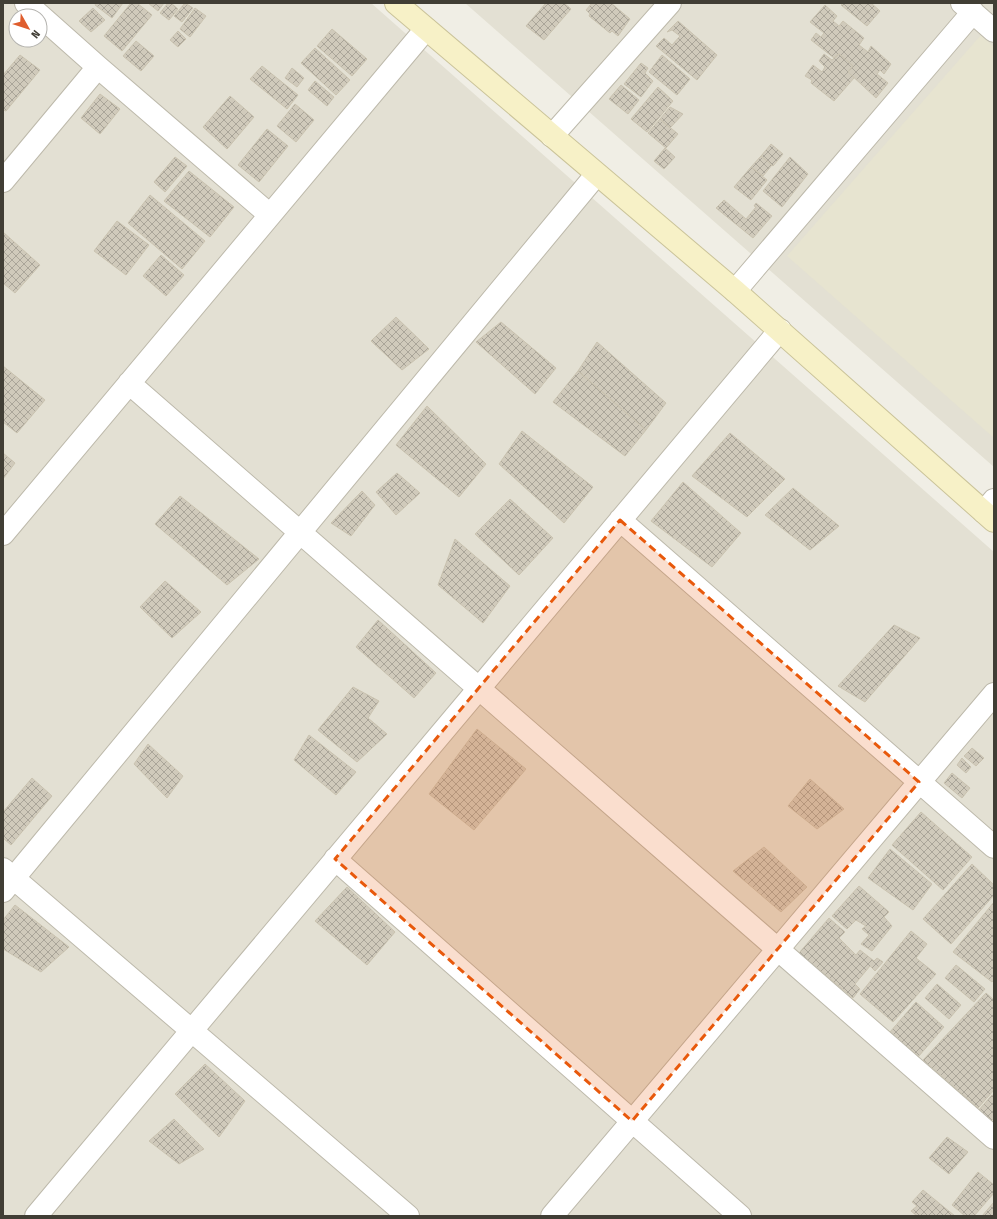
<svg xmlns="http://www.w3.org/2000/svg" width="997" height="1219" viewBox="0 0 997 1219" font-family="'Fira Sans Condensed',sans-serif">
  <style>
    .residential { fill: #e3e0d3; fill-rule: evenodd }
    .education { fill: #e7e4d0 }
    .building { fill: url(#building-cross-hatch); stroke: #cac3b0 }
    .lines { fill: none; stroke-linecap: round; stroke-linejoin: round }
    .street-casing { stroke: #bdb9ab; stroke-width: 24 }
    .secondary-casing { stroke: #cac399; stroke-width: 24 }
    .street { stroke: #fff; stroke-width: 22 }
    .secondary { stroke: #f7f1c7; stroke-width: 22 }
    .marked { fill: #e8590c; fill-opacity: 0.2; stroke: #e8590c; stroke-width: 3; stroke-dasharray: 8 5; stroke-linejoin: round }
  </style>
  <defs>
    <pattern id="building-cross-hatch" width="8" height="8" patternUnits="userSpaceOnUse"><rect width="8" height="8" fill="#d0cabb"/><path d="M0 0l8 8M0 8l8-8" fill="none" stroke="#aaa599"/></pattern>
  </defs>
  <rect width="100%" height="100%" fill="#f0eee5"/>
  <!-- residential -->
  <path class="residential" d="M3 3H371L994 552V1216H3ZM16 16H40V40H16Z
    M465 3H994V467Z"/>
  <!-- education -->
  <path class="education" d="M981 35 994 47V438L787 256Z"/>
  <!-- building -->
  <path class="building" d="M96 3H123L112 18 95 5Z
    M131 3H137L152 15 122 51 104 36Z
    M148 3H164L158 11Z
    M168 3H171L178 9 169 20 160 13Z
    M185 3 193 8 182 22 174 16Z
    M546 3H564L571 9 544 40 526 26Z
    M592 3H611L630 19 618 36 612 31 610 33 589 16 590 14 586 10Z
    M844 3H871L880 11 867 26 841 5Z
    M825 5 837 16 833 21 839 26 843 21 864 38 859 45 868 52 871 46 891 64 884 74 880 70 877 74 888 83 876 98 848 72 853 66 839 54 834 58 811 40 816 33 821 37 824 33 810 22Z
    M93 8 105 20 91 32 79 21Z
    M195 8 206 16 190 37 180 29Z
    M678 21 717 55 697 80 656 46 664 38 672 45 680 36 672 30 667 32Z
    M332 29 367 59 352 76 317 46Z
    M178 31 186 39 178 47 170 40Z
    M136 41 154 56 141 71 123 56Z
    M315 48 350 80 336 95 301 63Z
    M824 54 832 60 839 54 853 66 848 72 854 78 834 101 811 83 812 80 805 76 813 65 822 72 825 67 819 61Z
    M20 55 40 70 6 111 3 110V75Z
    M662 55 690 79 677 95 649 72Z
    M641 63 648 68 645 73 653 81 641 97 624 84Z
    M262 66 298 95 287 109 250 79Z
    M292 68 304 78 297 87 285 78Z
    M315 81 334 97 327 106 308 90Z
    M621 85 639 100 628 114 609 99Z
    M658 87 673 101 647 132 631 119Z
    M100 94 120 109 100 134 81 118Z
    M230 96 254 117 227 149 203 127Z
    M295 104 314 120 296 142 277 126Z
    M670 107 683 114 670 128 660 119Z
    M660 119 678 134 666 148 648 133Z
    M267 129 288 146 259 182 238 165Z
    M771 144 783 154 773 166 761 156Z
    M665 148 675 157 664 169 654 161Z
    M761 156 772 165 763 176 751 167Z
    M175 157 187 166 165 192 154 182Z
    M790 157 808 174 782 207 763 191Z
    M751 167 767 180 751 200 734 187Z
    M189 171 234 207 210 237 164 201Z
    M150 195 205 241 182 269 128 223Z
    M724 200 746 219 756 207 754 206 756 203 772 216 753 238 716 208Z
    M117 221 149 245 126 275 94 251Z
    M3 232 40 265 15 293 3 283Z
    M161 255 184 275 166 296 143 276Z
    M396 317 429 349 402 370 371 341Z
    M501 322 556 368 535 394 476 342Z
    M597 342 666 403 646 430 578 371Z
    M3 366 45 400 17 433 3 422Z
    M578 371 646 430 625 456 553 402Z
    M427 406 486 464 459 497 396 445Z
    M522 431 593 487 564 523 499 464Z
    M730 433 785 479 747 517 692 476Z
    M3 453 15 463 3 479Z
    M397 473 420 493 396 515 376 492Z
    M683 482 741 533 712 567 651 521Z
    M793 488 839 526 810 550 765 515Z
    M362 491 375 505 351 536 331 523Z
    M180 496 259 559 227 585 155 524Z
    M510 499 553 538 519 575 475 534Z
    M455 539 510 586 483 623 438 585Z
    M165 581 201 612 172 638 140 607Z
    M378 620 436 673 414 698 356 647Z
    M894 625 920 638 865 702 838 686Z
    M353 687 379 701 368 718 387 734 357 762 318 730Z
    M477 729 526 769 474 830 429 794Z
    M309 735 356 772 336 795 294 760Z
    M148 744 183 776 167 798 134 764Z
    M972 748 984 758 976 766 964 756Z
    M962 758 971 767 966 773 957 765Z
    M952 773 970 788 962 798 944 783Z
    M32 778 52 796 11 845 3 838V812Z
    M810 779 844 809 817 829 788 806Z
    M921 812 972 857 943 890 892 845Z
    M764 847 807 887 781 912 733 871Z
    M890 849 932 884 913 910 868 878Z
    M972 864 994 885V895L951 944 923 919Z
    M859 886 889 912 884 917 892 926 872 951 861 944 869 935 862 929 866 926 856 920 847 929 832 916Z
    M347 887 395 932 367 965 315 921Z
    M994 902V980L992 982 953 952Z
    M15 905 69 947 41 972 3 949V920Z
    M829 918 845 932 839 938 856 955 860 950 874 961 877 958 883 962 875 971 870 966 855 984 860 989 853 998 799 953Z
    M911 931 927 944 916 958 936 974 893 1022 860 994Z
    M956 965 985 989 974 1002 945 978Z
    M937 984 961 1005 949 1019 925 998Z
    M986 993 994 1000V1090L978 1108 923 1060Z
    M916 1002 944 1027 918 1057 890 1032Z
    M205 1064 245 1101 219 1137 175 1094Z
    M992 1095 994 1096V1118L991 1121 978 1111Z
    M174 1119 204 1149 179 1164 149 1141Z
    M947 1137 968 1152 949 1174 929 1158Z
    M978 1172 994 1185V1193L974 1216H965L952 1205Z
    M923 1190 955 1216H917L911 1211 917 1206 912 1202Z
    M994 1202V1216H982Z"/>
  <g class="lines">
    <!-- street casing -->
    <g class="street-casing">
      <path id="street" d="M26 3 98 67 270 215
        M962 3 994 31
        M552 136 670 3
        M3 181 98 67
        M735 291 973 12
        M129 383 994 1138
        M984 512 994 500
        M620 520 994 847
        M3 534 426 29
        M335 859 740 1216
        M3 869 408 1216
        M3 891 596 175
        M36 1216 780 330
        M552 1216 994 694"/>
    </g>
    <!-- secondary casing -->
    <g class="secondary-casing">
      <path id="secondary" d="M396 3 735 291 994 521"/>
    </g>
    <!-- street -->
    <use href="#street" class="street"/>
    <!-- secondary -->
    <use href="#secondary" class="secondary"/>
  </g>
  <!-- marked area -->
  <path class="marked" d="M620 520 919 782 632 1121 335 859Z"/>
  <!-- border -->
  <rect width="997" height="1219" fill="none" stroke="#413e35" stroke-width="8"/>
  <!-- north arrow -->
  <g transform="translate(28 28) rotate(129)"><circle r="19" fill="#ffffff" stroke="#b3b2ae"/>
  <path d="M0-3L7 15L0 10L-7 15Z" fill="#df5d2d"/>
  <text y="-6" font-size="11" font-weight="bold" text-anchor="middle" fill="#413e35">N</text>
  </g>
</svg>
